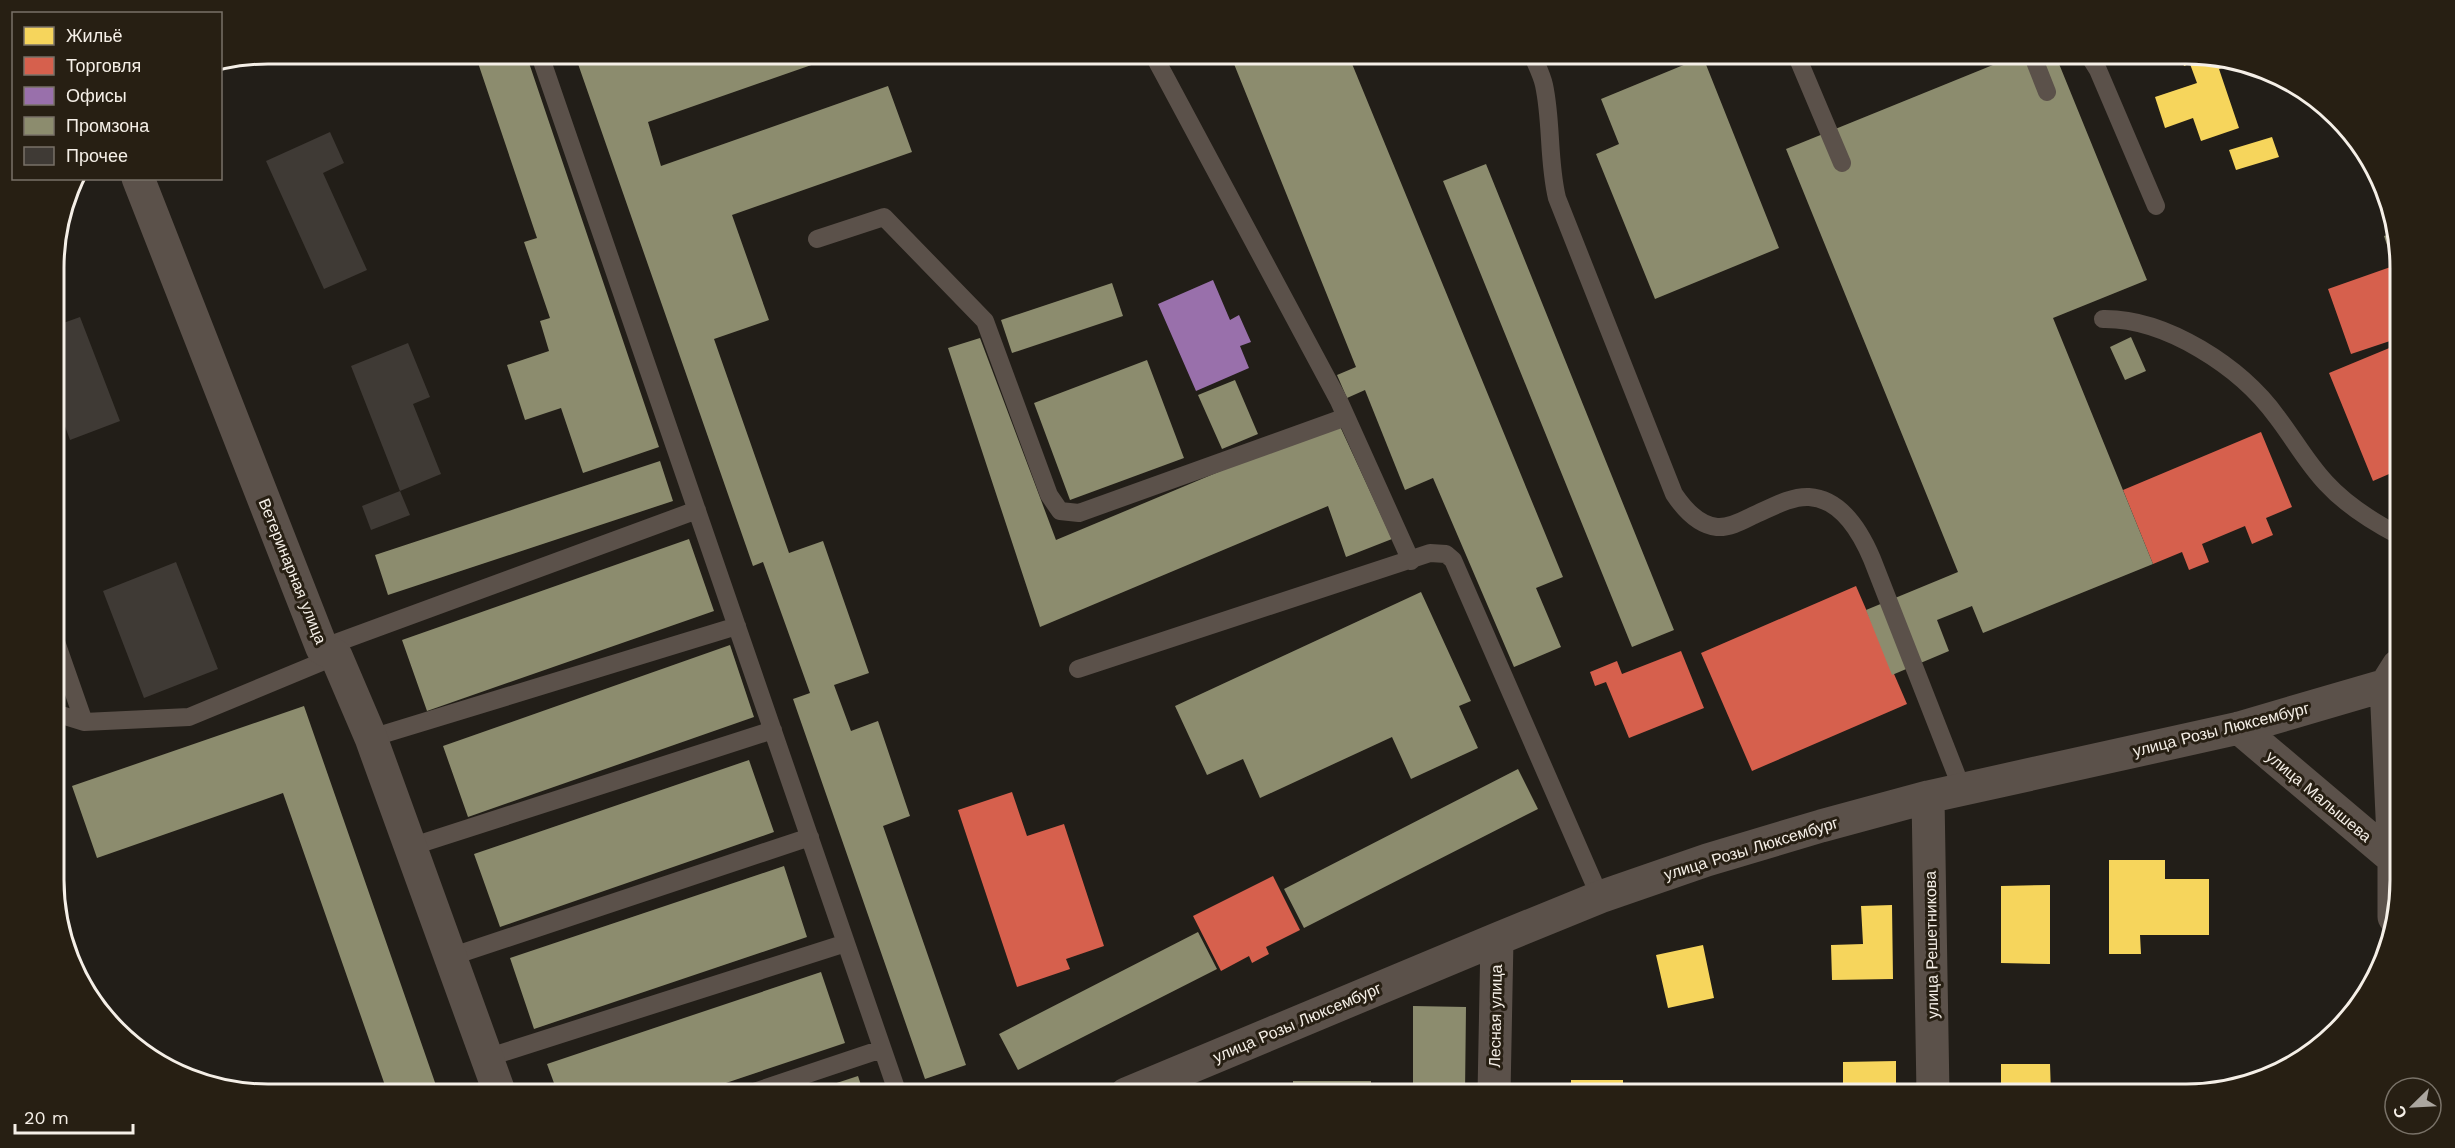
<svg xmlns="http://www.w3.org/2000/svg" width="2455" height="1148" viewBox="0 0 2455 1148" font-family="'Work Sans',sans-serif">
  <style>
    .homes { fill: #f6d55c }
    .shops { fill: #d6604d }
    .offices { fill: #9970ab }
    .industry { fill: #8c8c6e }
    .building { fill: #3f3a35 }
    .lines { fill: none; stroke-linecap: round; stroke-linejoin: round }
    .lane { stroke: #5b514a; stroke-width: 18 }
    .street { stroke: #5b514a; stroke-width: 33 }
    .labels { text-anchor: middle; stroke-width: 6; stroke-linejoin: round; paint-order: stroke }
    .street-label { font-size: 16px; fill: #f5efe7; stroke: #271f13 }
    .rim { fill: none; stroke: #f5efe7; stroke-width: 3 }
  </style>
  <rect width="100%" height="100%" fill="#221e18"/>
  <!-- homes -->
  <path class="homes" d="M2180 54 2235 64 2219 69 2239 128 2201 141 2193 118 2165 128 2155 97 2197 83 2190 64 2184 66Z
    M2272 137 2279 157 2236 170 2229 150Z
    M2109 860H2165V879H2209V935H2140L2141 954H2109Z
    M2050 885V964L2001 963V886Z
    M1892 905 1893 979 1832 980 1831 945 1863 944 1861 906Z
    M1703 945 1714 998 1668 1008 1656 955Z
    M1896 1061V1094H1843V1062Z
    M2001 1064H2050L2051 1094H2001Z
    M1571 1080H1623V1094H1571Z"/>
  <!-- shops -->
  <path class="shops" d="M2399 264V301L2396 302 2399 311V338L2351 354 2328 289Z
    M2399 344 2400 479 2396 471 2373 481 2329 373Z
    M2261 432 2292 507 2266 518 2273 535 2252 544 2245 526 2202 544 2209 562 2189 570 2182 552 2153 564 2123 490Z
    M1856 586 1907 704 1752 771 1701 653Z
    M1681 651 1704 708 1629 738 1606 682 1595 686 1590 672 1617 661 1622 674Z
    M1012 792 1027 836 1064 824 1104 946 1066 959 1070 969 1017 987 958 810Z
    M1273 876 1300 930 1266 947 1269 954 1252 963 1249 956 1221 971 1193 916Z"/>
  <!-- offices -->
  <path class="offices" d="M1213 280 1230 320 1239 315 1251 342 1240 346 1249 368 1196 391 1158 304Z"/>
  <!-- industry -->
  <path class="industry" d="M475 54H526L659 447 583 473 561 408 525 420 507 365 549 351 540 321 550 318 524 242 537 238Z
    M599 54H843L648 122 661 166 888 86 912 152 732 215 769 320 714 339 789 553 823 541 869 673 834 685 851 731 878 721 910 816 883 826 966 1065 925 1079 793 699 810 693 763 562 753 566 577 61Z
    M1230 54H1348L1563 577 1536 588 1561 647 1514 667 1433 478 1405 490 1365 390 1347 398 1337 375 1356 367Z
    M2020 54H2055L2147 280 2053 318 2153 564 1983 633 1972 606 1937 620 1949 651 1892 675 1866 610 1958 572 1786 149Z
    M1703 57 1779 248 1655 299 1596 154 1619 144 1601 99Z
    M1486 164 1674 630 1632 647 1443 181Z
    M2396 232 2399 241V264L2394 266 2384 236Z
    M1112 283 1123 316 1012 353 1001 320Z
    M2131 337 2146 371 2125 380 2110 347Z
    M980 338 1056 540 1338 422 1392 539 1346 557 1328 506 1040 627 948 348Z
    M1147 360 1184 458 1070 500 1034 403Z
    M1235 380 1258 434 1222 449 1198 395Z
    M660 461 673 501 388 595 375 555Z
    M689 539 714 611 427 711 402 640Z
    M1421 592 1471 701 1459 706 1478 748 1411 779 1392 737 1260 798 1243 759 1207 775 1175 706Z
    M730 645 754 717 468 817 443 746Z
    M304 706 439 1094H388L283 793 97 858 72 786Z
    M749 760 774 832 500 927 474 854Z
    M1518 769 1538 809 1304 928 1284 889Z
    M784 866 807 937 534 1029 510 958Z
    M1198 932 1217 969 1018 1070 999 1034Z
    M821 972 845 1043 693 1094H558L547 1064Z
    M1413 1006 1466 1007 1465 1094H1413Z
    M858 1076 864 1094H806V1093Z
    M1293 1081H1371V1094H1293Z"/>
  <!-- building -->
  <path class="building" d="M330 132 344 163 323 173 367 270 324 289 266 161Z
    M80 317 120 421 70 440 55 399V326Z
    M408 343 430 397 413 404 441 474 400 491 351 366Z
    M400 491 410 515 371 530 362 506Z
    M176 562 218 669 144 698 103 591Z"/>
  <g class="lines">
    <!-- lane -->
    <path class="lane" d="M542 54 543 64 898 1094
      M1153 54 1339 401 1411 561
      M1532 54C1536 64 1542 75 1544 85 1552 122 1548 161 1557 198L1674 494C1684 509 1698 525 1717 527 1729 528 1742 521 1752 516 1769 509 1790 496 1809 497 1842 499 1861 533 1872 559L1962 789
      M1796 54 1842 163
      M2032 54 2047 92
      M2088 54 2098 70 2156 206
      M817 239 884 217 985 321 1049 495 1060 511 1079 513 1346 417
      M2103 319C2166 318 2241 367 2277 417 2294 439 2307 463 2326 483 2347 506 2373 522 2400 536
      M55 639 84 722
      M322 648 697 510
      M1078 669 1430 553 1446 554 1453 560 1600 897
      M55 713 84 722 189 717 336 656
      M371 738 737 626
      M410 847 773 730
      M450 957 810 837
      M486 1058 846 943
      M748 1094 882 1049"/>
    <!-- street -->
    <path class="street" d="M138 178 322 648 336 656 371 738 500 1094
      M2239 728 2394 859H2401
      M1928 797 1933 1094
      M2394 917V859L2386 685 2398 666
      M1126 1094 1497 939 1600 897 1707 860 1821 826 1928 797 2239 728 2400 681
      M1494 1094 1497 939"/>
  </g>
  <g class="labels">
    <!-- street labels -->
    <g class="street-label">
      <text transform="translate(293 571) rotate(68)" y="6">Ветеринарная улица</text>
      <text transform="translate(2221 729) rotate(-14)" y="6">улица Розы Люксембург</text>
      <text transform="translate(2319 796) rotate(40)" y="6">улица Малышева</text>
      <text transform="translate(1751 848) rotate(-17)" y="6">улица Розы Люксембург</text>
      <text transform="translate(1931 945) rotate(-91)" y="6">улица Решетникова</text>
      <text transform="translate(1495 1016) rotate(-89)" y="6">Лесная улица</text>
      <text transform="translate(1297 1022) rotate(-23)" y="6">улица Розы Люксембург</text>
    </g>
  </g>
  <!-- crop -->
  <path d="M0 0H2455V1148H0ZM268 64H2186A204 204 0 0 1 2390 268V880A204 204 0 0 1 2186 1084H268A204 204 0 0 1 64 880V268A204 204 0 0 1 268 64Z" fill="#271f13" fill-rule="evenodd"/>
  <path class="rim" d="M268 64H2186A204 204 0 0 1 2390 268V880A204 204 0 0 1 2186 1084H268A204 204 0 0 1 64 880V268A204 204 0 0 1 268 64Z"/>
  <!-- legend -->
  <rect x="12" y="12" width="210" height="168" fill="#271f13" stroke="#797268" stroke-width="1.5"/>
  <rect x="24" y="27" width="30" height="18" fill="#f6d55c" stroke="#797268" stroke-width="1.5"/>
  <text x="66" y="42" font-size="18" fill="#f5efe7">Жильё</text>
  <rect x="24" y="57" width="30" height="18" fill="#d6604d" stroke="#797268" stroke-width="1.5"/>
  <text x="66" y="72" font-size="18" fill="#f5efe7">Торговля</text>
  <rect x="24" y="87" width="30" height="18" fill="#9970ab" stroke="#797268" stroke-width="1.5"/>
  <text x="66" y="102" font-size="18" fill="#f5efe7">Офисы</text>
  <rect x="24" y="117" width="30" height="18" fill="#8c8c6e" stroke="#797268" stroke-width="1.5"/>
  <text x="66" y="132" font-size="18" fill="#f5efe7">Промзона</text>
  <rect x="24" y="147" width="30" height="18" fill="#3f3a35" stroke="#797268" stroke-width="1.5"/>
  <text x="66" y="162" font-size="18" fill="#f5efe7">Прочее</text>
  <!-- north arrow -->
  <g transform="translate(2413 1106) rotate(246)"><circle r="28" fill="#271f13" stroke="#797268" stroke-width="1.5"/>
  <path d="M0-4.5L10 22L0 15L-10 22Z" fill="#aba69f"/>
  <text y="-9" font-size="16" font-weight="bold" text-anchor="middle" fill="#f5efe7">С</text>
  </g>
  <!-- scale -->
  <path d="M15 1124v9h118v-9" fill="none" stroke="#f5efe7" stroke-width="3"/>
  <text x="24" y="1124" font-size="18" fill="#f5efe7" stroke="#271f13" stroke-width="4.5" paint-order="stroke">20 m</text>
</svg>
